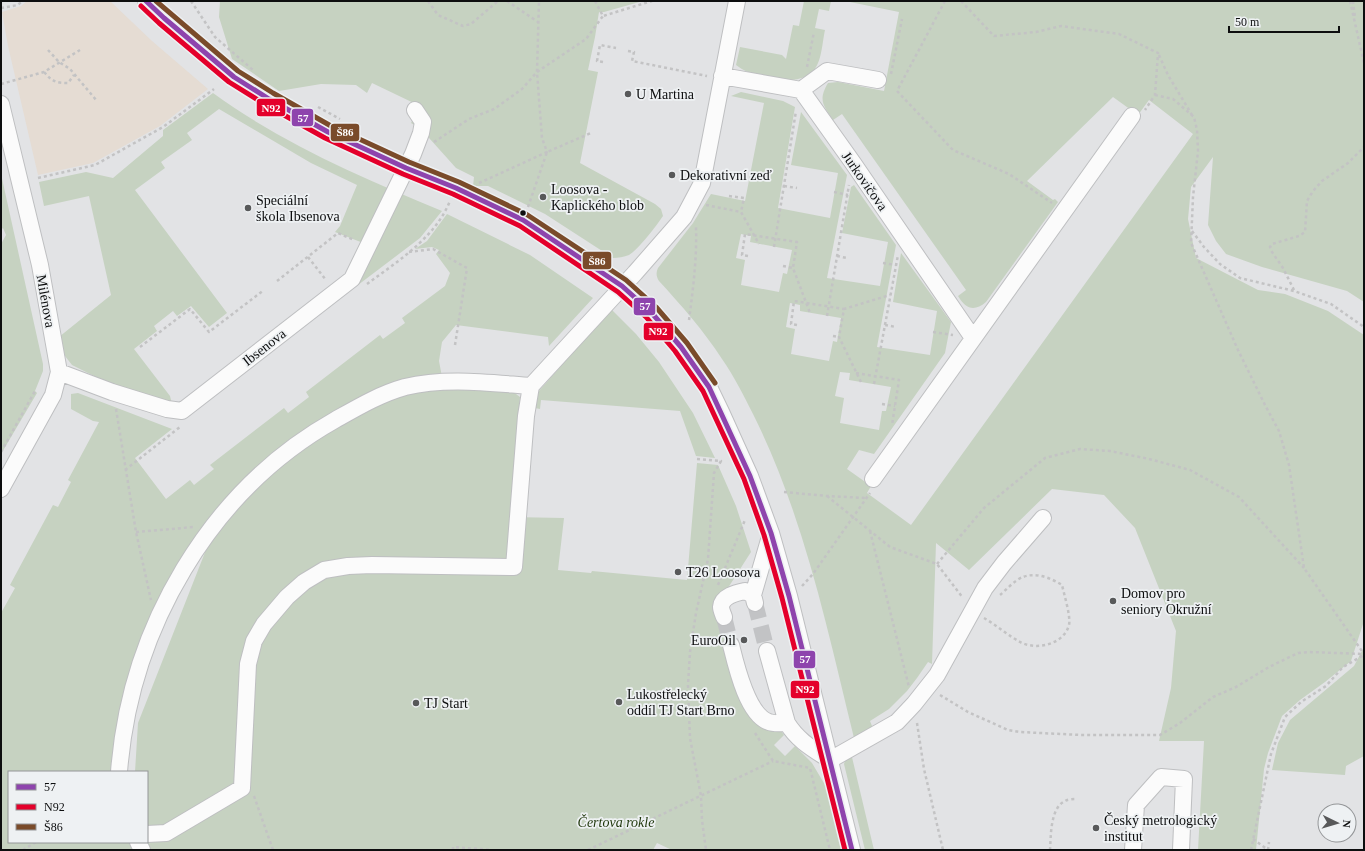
<svg xmlns="http://www.w3.org/2000/svg" width="1365" height="851" viewBox="0 0 1365 851" font-family="'Times New Roman',serif">
  <style>
    .industrial { fill: #e5dcd3 }
    .green { fill: #c6d2c1; fill-rule: evenodd }
    .lines { fill: none; stroke-linecap: round; stroke-linejoin: round }
    .minor-tunnel { stroke: #c2c3c5; stroke-width: 16; stroke-dasharray: 16 8; stroke-linecap: butt }
    .minor-casing { stroke: #bebfc1; stroke-width: 18 }
    .path { stroke: #c3c3c4; stroke-width: 2.5; stroke-dasharray: 3 3; stroke-linecap: butt }
    .minor { stroke: #fbfbfb; stroke-width: 16 }
    .bus-1-casing { stroke: #eef1f3; stroke-width: 8 }
    .bus-2-casing { stroke: #eef1f3; stroke-width: 8 }
    .bus-3-casing { stroke: #eef1f3; stroke-width: 8 }
    .bus-1 { stroke: #8e44ad; stroke-width: 5 }
    .bus-2 { stroke: #e4002b; stroke-width: 5 }
    .bus-3 { stroke: #7a4b2a; stroke-width: 5 }
    .poi-dot { fill: #58595a; stroke: #eef1f3; stroke-width: 1.5 }
    .bus-dot { fill: #0d0e0f; stroke: #eef1f3; stroke-width: 1.5 }
    .labels { text-anchor: middle; stroke-width: 3.5; stroke-linejoin: round; paint-order: stroke }
    .poi-label { font-size: 14px; fill: #0d0e0f; stroke: #eef1f3; text-anchor: start }
    .street-label { font-size: 14px; fill: #0d0e0f; stroke: #eef1f3 }
    .park-label { font-size: 14px; font-style: italic; fill: #1e360a; stroke: #eef1f3 }
    .line-badge { stroke: #eef1f3; stroke-width: 1.5 }
    .badge-label { font-size: 11px; text-anchor: middle; font-weight: bold; fill: #fff }
  </style>
  <rect width="100%" height="100%" fill="#e2e3e5"/>
  <!-- industrial -->
  <path class="industrial" d="M27 1H110L152 41 208 89 160 126 93 163 38 175 8 46 2 12 21 6Z"/>
  <!-- green -->
  <path class="green" d="M220 1H643L604 12H599L595 37 588 70 598 72 580 163 655 204 661 209 663 216C657 225 638 250 629 255 624 257 618 258 613 258L545 214 488 186H473L474 177 456 168 421 129 411 123 420 106 372 83 367 93 356 85 321 84 279 91 232 59 219 17Z
    M804 1H831L829 11 819 9 815 28 825 30C822 43 822 63 812 72 796 88 752 78 736 65L740 47 782 55 786 59 793 25 799 26Z
    M845 1H1364V302L1347 291 1262 267 1226 254 1216 241 1208 225 1213 157 1191 187 1188 219 1196 258 1258 290 1285 294 1328 311 1364 335V621L1351 661 1325 682 1300 700 1282 716 1268 753 1264 769 1256 850H1198L1204 741H1159L1171 688 1176 631 1135 528 1104 495 1052 489 969 570 936 543 932 664 928 662 917 678 907 691 889 709 870 721 874 731 854 738C827 628 804 516 753 414 744 396 734 376 722 359 704 331 681 305 659 281 656 276 656 273 658 268L693 223 711 194 745 201 764 103 731 96 741 92 783 101 795 107 778 208 830 218 838 173 791 165 801 112 847 175 827 278 880 286 888 242 842 233 851 187 854 185 896 245 877 347 930 355 937 311 893 302 901 253 951 322 945 353 874 454 859 450 847 469 871 486 867 493 911 525 1193 134 1149 100 1138 115 1113 97 1027 181 1053 200 1055 199 1058 202 986 302C974 312 966 309 958 296L966 290 842 114 833 120C823 105 818 100 828 83L838 82 884 91 899 12ZM741 234 751 236 750 242 792 250 787 274 783 273 779 292 741 285 745 260 736 258ZM790 303 800 305V311L841 318 837 342 833 341 829 361 791 354 795 329 786 327ZM840 372 850 373 849 380 891 387 886 411H882L879 430 840 423 844 398 835 396Z
    M213 93C283 144 363 178 442 211L420 238 358 285 376 248 335 232 340 226 357 185 311 163 219 109 187 133 192 140 161 162 165 168 135 190 227 313 209 327 191 306 177 316 173 311 154 326 157 331 134 349 170 396 172 404 151 398 98 378 72 365 65 356 59 337 111 295 89 196 44 206 39 182 86 172 113 178 163 136V130Z
    M1 174 43 364V371L35 391 37 393 1 454V244L6 235 3 228 1 230Z
    M447 214 530 255 593 298 549 346 548 337 456 325 442 342 439 361 442 377C421 379 400 383 380 390 367 394 354 401 342 408 302 432 266 461 234 494 227 502 219 508 213 516 194 538 180 565 167 591 161 602 153 614 148 626 129 672 117 722 112 772H9V842H147V772H135L138 723 213 532 257 485 294 452 325 431 383 400 407 393 457 386 512 391 520 397 511 517 564 518 558 570 591 573 592 571 687 580 697 463 718 465 736 506 751 552 717 605 740 693 761 724 767 728 781 731 784 735 774 745 785 756 795 746 812 763 828 790 842 850H672L657 843 653 850H1V613L15 588 10 585 53 505 58 507 71 482 68 480 99 422 93 421 71 409V394L78 393 172 429 135 458 166 499 190 480 194 485 214 469 210 465 284 408 288 413 309 397 306 392 380 335 383 339 405 323 402 318 445 286 450 273 436 254 439 250 432 247 415 249 427 241Z
    M611 309 636 334 659 362 693 413 715 458 696 456 680 411 541 400 540 409 535 408 538 392Z
    M1364 647V756L1346 766 1345 775 1272 770 1278 743 1290 720 1354 666Z
    M851 753 874 850H865L844 764 846 758Z"/>
  <g class="lines">
    <!-- minor-tunnel -->
    <path class="minor-tunnel" d="M755 603 767 651
      M724 617 731 645"/>
    <!-- minor casing -->
    <g class="minor-casing">
      <path id="minor" d="M146 1 164 18 234 77 269 99 328 132 406 168 456 188 523 220 622 286 651 312 681 347 709 387 722 414 750 476 771 533 789 596 852 850
        M722 76 801 90 853 163 973 338
        M801 90 827 71 878 80
        M1 104 40 265 59 372 53 395 1 489
        M59 372 112 392 167 409 182 411 352 279 413 154 421 133 423 122 415 110
        M873 479 1132 116
        M755 603 753 595 771 533
        M724 617C723 614 721 610 721 607 722 596 736 593 745 591L753 595
        M731 645C736 665 747 715 769 722 774 724 781 723 787 723
        M767 651 787 723C798 741 813 749 830 760
        M830 760 897 722 914 704 937 675 985 588 1004 563 1043 518
        M119 772C130 629 209 491 335 420 358 407 380 394 405 387 446 377 490 383 531 386
        M147 834 166 833 242 788 248 664 254 641 264 624 287 597 304 582 324 570 348 566 372 565 514 567 526 416 531 386 635 273 684 217 702 183 737 1
        M138 842 142 850
        M1133 850 1136 805 1161 777 1184 779 1181 850"/>
    </g>
    <!-- path -->
    <path class="path" d="M191 1 215 37 253 70
      M428 1 438 15 463 26 471 24 498 1
      M507 1 538 22
      M595 1 603 16 652 1
      M945 1 897 91 953 150 1009 174 1052 203
      M961 1 994 36 1036 32 1061 26 1119 34 1158 53 1155 95 1145 110
      M1350 1 1364 63
      M1353 1 1355 18
      M1 8 18 5 22 1
      M48 50 59 62 70 69 97 101
      M628 51 634 52 632 61 707 76
      M1159 55 1168 75 1192 115
      M603 62 597 61 600 45 616 48
      M807 67 814 32
      M44 72C52 81 55 83 68 83L74 75
      M891 74 902 19
      M1 84 44 72 80 50
      M1155 95 1173 99 1194 117 1197 130 1198 151 1193 197 1191 243 1238 350 1265 405 1279 431 1289 465 1304 568 1364 654
      M318 107 340 119
      M434 142 469 119 494 109 522 89 537 72 586 39 603 16
      M38 178 95 165 163 127 214 89
      M479 183 547 152 542 138 537 72 539 1
      M784 186 797 188
      M834 192 848 195
      M729 196 744 198 741 212
      M706 205 741 212 759 244
      M528 207 547 152 591 133
      M1192 231 1204 247 1220 264 1240 278 1294 291 1331 304 1364 327
      M774 247 796 111
      M409 252 433 249 467 268 455 345
      M748 256 742 255 745 234 797 242 793 268 810 313
      M837 256 847 258
      M308 257 326 280
      M883 263 896 265
      M783 266 793 268
      M277 281 338 233 354 240
      M367 284C398 261 435 238 450 201
      M1294 290 1283 268 1272 252 1270 247 1272 244 1299 236 1305 232 1307 201 1313 191 1322 181 1348 163 1364 147
      M827 316 849 185
      M689 320C693 290 697 258 696 227
      M797 325 791 324 794 301 844 309
      M885 325 896 327
      M933 332 953 335
      M833 336 839 337
      M140 347 190 309 209 332 264 290
      M856 373 899 380 892 425
      M861 382 839 337 844 309 890 295
      M874 384 898 255
      M882 404 895 406
      M116 409 136 532 151 600
      M1 452 35 391
      M697 459 721 461 714 473 708 559 696 613 690 652 688 685 690 738 701 796 702 820 706 850
      M125 470 180 427
      M784 492 827 496 866 498
      M827 496 890 547 937 564 963 598
      M870 531 909 687
      M136 532 194 527
      M937 564 984 508 1045 458 1080 449 1110 451 1149 459 1190 470 1239 497 1304 568
      M718 585 745 520
      M802 586 813 574 870 493
      M984 618C996 625 1009 636 1020 642 1037 651 1064 644 1069 625 1071 617 1064 594 1062 585 1051 578 1036 572 1023 577 1016 579 1006 590 1000 595
      M940 695 968 712 1008 730 1020 732 1081 735H1160L1180 723 1213 697 1236 687 1269 667 1298 653 1309 652 1364 654
      M917 723 924 769 943 850
      M755 733 773 761 810 768 830 850
      M254 796 273 850
      M1253 839 1268 850
      M23 850 36 842
      M453 850V847L492 850
      M588 850 773 761
      M1050 850C1051 836 1050 808 1065 801 1068 799 1073 799 1077 799
      M1251 850 1271 754 1285 717 1301 702 1326 686 1343 667 1364 655
      M1268 850 1269 842"/>
    <!-- minor -->
    <use href="#minor" class="minor"/>
    <!-- bus-1 casing -->
    <g class="bus-1-casing">
      <path id="bus-1" d="M146 1 164 18 234 77 269 99 328 132 406 168 456 188 523 220 622 286 651 312 681 347 709 387 750 476 771 533 789 596 852 850"/>
    </g>
    <!-- bus-2 casing -->
    <g class="bus-2-casing">
      <path id="bus-2" d="M141 6 159 23 229 82 266 105 325 138 403 174 453 194 520 226 618 292 646 317 675 351 703 391 744 479 764 535 782 598 845 850"/>
    </g>
    <!-- bus-3 casing -->
    <g class="bus-3-casing">
      <path id="bus-3" d="M156 1 238 71 273 93 331 126 409 162 459 182 526 214 626 280 656 307 687 343 715 383"/>
    </g>
    <!-- bus-1 -->
    <use href="#bus-1" class="bus-1"/>
    <!-- bus-2 -->
    <use href="#bus-2" class="bus-2"/>
    <!-- bus-3 -->
    <use href="#bus-3" class="bus-3"/>
  </g>
  <!-- markers -->
  <g class="poi-dot">
    <circle cx="628" cy="94" r="4"/>
    <circle cx="672" cy="175" r="4"/>
    <circle cx="543" cy="197" r="4"/>
    <circle cx="248" cy="208" r="4"/>
    <circle cx="678" cy="572" r="4"/>
    <circle cx="1113" cy="601" r="4"/>
    <circle cx="744" cy="640" r="4"/>
    <circle cx="619" cy="702" r="4"/>
    <circle cx="416" cy="703" r="4"/>
    <circle cx="1096" cy="828" r="4"/>
  </g>
  <circle class="bus-dot" cx="523" cy="213" r="3.5"/>
  <g class="labels">
    <!-- poi labels -->
    <g class="poi-label">
      <text x="636" y="99">U Martina</text>
      <text x="680" y="180">Dekorativní zeď</text>
      <text x="551" y="194">Loosova -<tspan x="551" dy="16">Kaplického blob</tspan></text>
      <text x="256" y="205">Speciální<tspan x="256" dy="16">škola Ibsenova</tspan></text>
      <text x="686" y="577">T26 Loosova</text>
      <text x="1121" y="598">Domov pro<tspan x="1121" dy="16">seniory Okružní</tspan></text>
      <text x="736" y="645" text-anchor="end">EuroOil</text>
      <text x="627" y="699">Lukostřelecký<tspan x="627" dy="16">oddíl TJ Start Brno</tspan></text>
      <text x="424" y="708">TJ Start</text>
      <text x="1104" y="825">Český metrologický<tspan x="1104" dy="16">institut</tspan></text>
    </g>
    <!-- street labels -->
    <g class="street-label">
      <text transform="translate(865 181) rotate(55)" y="5">Jurkovičova</text>
      <text transform="translate(46 301) rotate(80)" y="5">Milénova</text>
      <text transform="translate(264 347) rotate(-38)" y="5">Ibsenova</text>
    </g>
    <!-- park labels -->
    <g class="park-label">
      <text x="616" y="827">Čertova rokle</text>
    </g>
  </g>
  <g class="line-badge">
    <rect x="256" y="98" width="30" height="19" rx="4" fill="#e4002b"/>
    <rect x="291" y="108" width="23" height="19" rx="4" fill="#8e44ad"/>
    <rect x="330" y="123" width="30" height="19" rx="4" fill="#7a4b2a"/>
    <rect x="582" y="251" width="30" height="19" rx="4" fill="#7a4b2a"/>
    <rect x="633" y="297" width="23" height="19" rx="4" fill="#8e44ad"/>
    <rect x="643" y="322" width="31" height="19" rx="4" fill="#e4002b"/>
    <rect x="793" y="650" width="23" height="19" rx="4" fill="#8e44ad"/>
    <rect x="790" y="680" width="30" height="19" rx="4" fill="#e4002b"/>
  </g>
  <g class="badge-label">
    <text x="271" y="112">N92</text>
    <text x="303" y="122">57</text>
    <text x="345" y="136">Š86</text>
    <text x="597" y="265">Š86</text>
    <text x="645" y="310">57</text>
    <text x="658" y="335">N92</text>
    <text x="805" y="663">57</text>
    <text x="805" y="693">N92</text>
  </g>
  <!-- border -->
  <rect width="1365" height="851" fill="none" stroke="#0d0e0f" stroke-width="4"/>
  <!-- legend -->
  <rect x="8" y="771" width="140" height="72" fill="#eef1f3" stroke="#949698"/>
  <rect x="16" y="784" width="20" height="6" fill="#8e44ad" stroke="#949698"/>
  <text x="44" y="791" font-size="12" fill="#0d0e0f">57</text>
  <rect x="16" y="804" width="20" height="6" fill="#e4002b" stroke="#949698"/>
  <text x="44" y="811" font-size="12" fill="#0d0e0f">N92</text>
  <rect x="16" y="824" width="20" height="6" fill="#7a4b2a" stroke="#949698"/>
  <text x="44" y="831" font-size="12" fill="#0d0e0f">Š86</text>
  <!-- north arrow -->
  <g transform="translate(1337 823) rotate(95)"><circle r="19" fill="#eef1f3" stroke="#949698"/>
  <path d="M0-3L7 15L0 10L-7 15Z" fill="#58595a"/>
  <text y="-6" font-size="11" font-weight="bold" text-anchor="middle" fill="#0d0e0f">N</text>
  </g>
  <!-- scale -->
  <path d="M1229 26v6h110v-6" fill="none" stroke="#0d0e0f" stroke-width="2"/>
  <text x="1235" y="26" font-size="12" fill="#0d0e0f" stroke="#eef1f3" stroke-width="3" paint-order="stroke">50 m</text>
</svg>
